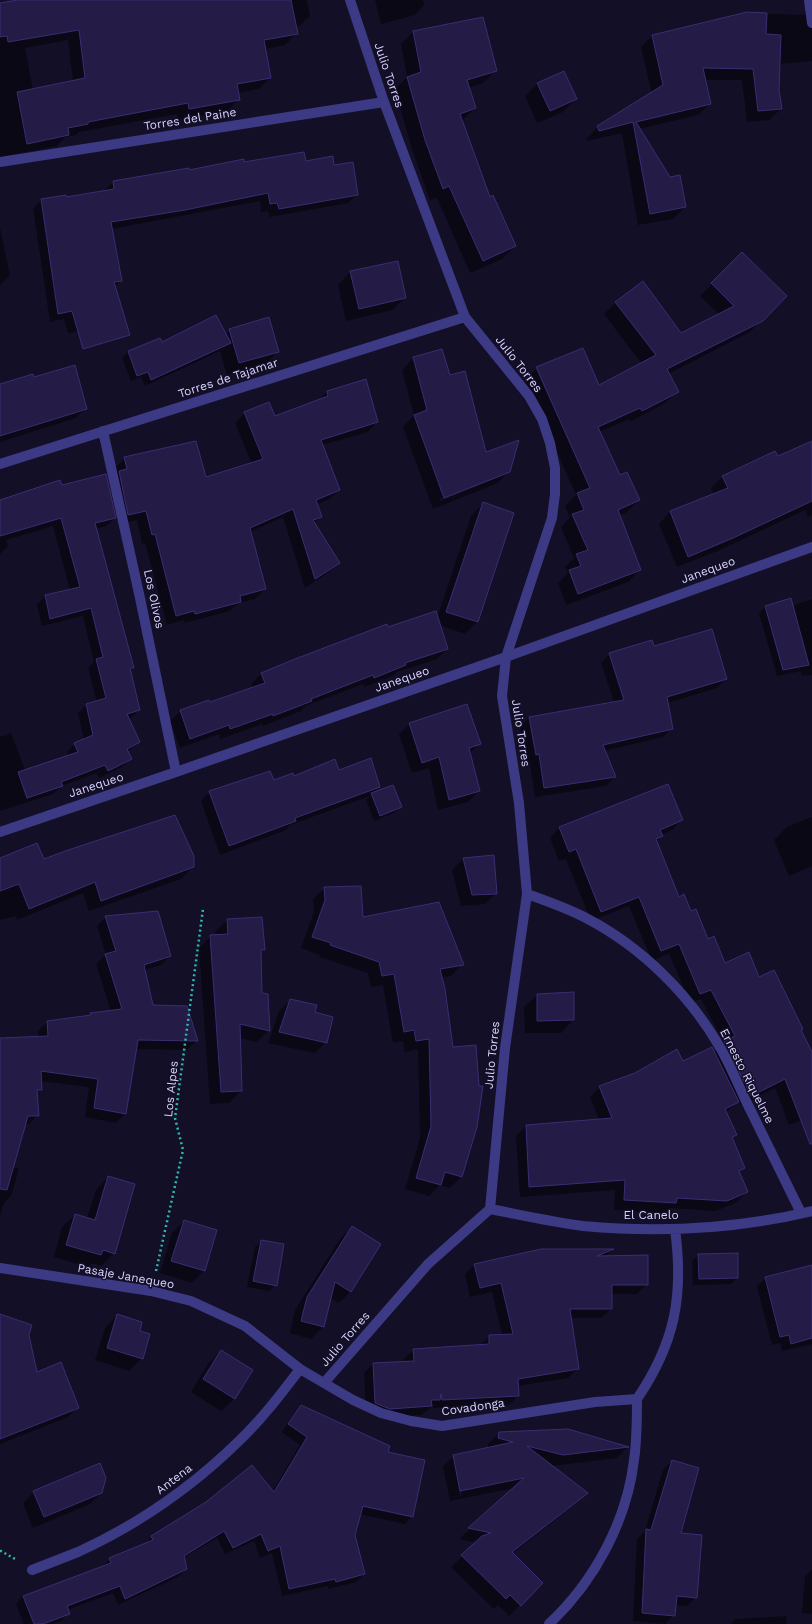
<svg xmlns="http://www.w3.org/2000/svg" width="812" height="1624" viewBox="0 0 812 1624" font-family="'Work Sans',sans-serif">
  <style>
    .shadow { fill: #0007; fill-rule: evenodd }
    .building { fill: #241b47; stroke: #3b2d73 }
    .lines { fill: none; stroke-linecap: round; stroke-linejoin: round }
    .path { stroke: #2fb8b0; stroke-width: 2.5; stroke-dasharray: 2 3; stroke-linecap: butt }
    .minor { stroke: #3d3a85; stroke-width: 10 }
    .labels { text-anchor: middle; stroke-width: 3; stroke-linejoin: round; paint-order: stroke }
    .street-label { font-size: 12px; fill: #d9d4ff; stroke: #130f26 }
  </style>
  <rect width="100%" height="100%" fill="#130f26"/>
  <!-- shadow -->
  <path class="shadow" d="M27 0H307L310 16 298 27H295L296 34 285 45 265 49 270 78 259 89 237 93 239 99 227 111 178 120 177 114 79 132 76 135 65 137 57 146 0 157V4ZM68 40 73 81 33 90 25 48Z
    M375 0H423L424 5 415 15 381 24Z
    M812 0V61L779 64 778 90 781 109 769 120 747 122 742 80H704L710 104 698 115 639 129 685 207 673 219 638 225 622 133 587 141 586 139 598 127 652 94 641 47 652 36 747 13 804 15Z
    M413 32 495 71 483 83 468 88 475 108 462 121 489 198 515 246 502 259 470 273 437 198 430 200 413 152 395 90 407 77 401 44Z
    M538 83 576 99 563 112 537 123 525 96Z
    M305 162 333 167 357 195 348 203 270 217 268 211 261 212 260 201 111 229 120 281 114 287 115 326 68 333 64 319 50 322 33 208 42 200 104 191 114 182 243 164Z
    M0 228 10 275 0 285Z
    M742 254 785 296 750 332 668 374 677 392 665 403 630 422 629 419 599 432 619 476 639 500 627 512 619 516 640 570 628 582 566 605 558 583 568 573 565 567 574 558 561 527 570 517 565 506 576 495 525 380 537 368 598 387 642 364 604 314 616 302 681 334 719 314 700 296Z
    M350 272 405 298 392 310 346 321 338 285Z
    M230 330 278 351 266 364 227 375 220 351 145 386 141 377 131 381 122 358 128 352 160 340 161 344 225 335Z
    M413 358 449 376 485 453 509 471 498 483 433 509 403 427 414 415 402 370ZM501 474V476L440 501 439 499Z
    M33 378 86 408 76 418 0 442V385Z
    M365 381 377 422 368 432 322 445 339 490 330 499 317 504 321 516 314 523 339 563 329 572 305 588 283 517 250 532 265 589 255 599 239 603 230 611 185 623 184 620 167 625 145 543 142 544 137 520 119 524 115 468 125 458 205 479 252 464 235 423 245 413 275 418 319 400 327 392Z
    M812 448V515L808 517 805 510 720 550 677 567 659 524 670 512 714 494 711 488 723 476 777 458Z
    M61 486 115 518 106 526 96 529 133 667 130 671 139 710 131 718 128 719 139 742 127 752 130 759 122 767 99 778 96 773 62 786 53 794 0 811V737L11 733 25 770 68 756 67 752 75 744 84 740 78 713 86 705 97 702 88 668 94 662 83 616 42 626 37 605 45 596 70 590 53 526 6 540 8 546 0 554V501Z
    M483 504 477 622 465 634 439 625 447 649 437 659 397 672 394 675 364 687 363 684 305 706 301 711 263 726 262 724 220 739 219 734 180 748 170 721 181 711 209 704 253 688 251 684 261 674 296 660 388 628 437 618 471 516Z
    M812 599V675L802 676 801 671 777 676 759 613 766 606H792Z
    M653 647 725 679 717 688 667 703 672 728 663 737 604 751 615 777 606 786 535 797 530 763H527L520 727 529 718 614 702 601 663 610 654Z
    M410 724 479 744 470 753 479 791 468 802 438 810 429 768 412 773 399 734Z
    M338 771 379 787 372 794 401 807 394 813 374 821 366 800 370 796 290 825 286 830 220 855 201 801 210 792Z
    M668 785 682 820 672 830 661 835V836L656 842 678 898 691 913 724 964 758 978 800 1031 812 1054V1121L810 1117 789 1125 775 1088 741 1105 739 1101 725 1113 735 1135 732 1139 744 1168 739 1173 747 1192 737 1202 716 1211 670 1208 665 1213 614 1210 615 1190 520 1197 516 1136 526 1126 599 1120 590 1097 600 1087 714 1053 724 1043 701 999 690 1003 669 953 652 961 629 906 591 921 566 859 559 861 550 838 559 828Z
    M812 817V866L789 876 774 840 787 827Z
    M493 857 496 893 485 904 461 906 452 870 463 859Z
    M43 861 193 867 181 879 89 911 83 893 17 920 16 916 0 920V864Z
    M325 888 362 918 462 964 451 976 441 978 461 1177 450 1188 440 1185 429 1196 405 1189 420 1138 418 1049 405 1052 403 1041 393 1043 383 985 371 987 368 973 320 957V955L301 948 314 912 313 899Z
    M106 917 170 956 161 965 144 970 152 1006 196 1041 187 1050 136 1049 125 1114 116 1123 85 1117 89 1087 40 1081 41 1089 36 1094 38 1115 29 1124H25L13 1167 19 1169 11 1196 4 1203 0 1215V1039L39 1037 38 1031 47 1022 111 1011 96 964 106 955 97 926Z
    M227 920 264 950 260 953 261 994 269 1030 257 1042 240 1038 241 1091 229 1103 210 1104 199 948 211 936H216L215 932Z
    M537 995 573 1020 561 1033H525L524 1007Z
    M291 1000 314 1013 326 1042 315 1053 268 1043 279 1011Z
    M108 1177 114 1253 101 1266 92 1263 88 1267 54 1257 62 1227 75 1215 87 1218 96 1190Z
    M184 1221 216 1231 204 1271 192 1283 160 1273 172 1233Z
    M352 1227 351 1291 339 1303 330 1298 323 1327 311 1339 290 1333 295 1310 340 1239Z
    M261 1241 276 1285 269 1291 247 1287 255 1247Z
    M541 1250H612L604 1257 647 1284 637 1294H611V1309L601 1318H570L577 1369 568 1378 517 1386 518 1396 509 1405 433 1408V1406L421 1415 380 1417 366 1412 364 1373 373 1364 404 1363V1359L413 1350 480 1345 490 1336 502 1335 492 1292 470 1297 465 1274 474 1265Z
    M737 1254V1278L731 1284 693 1285 692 1261 699 1255Z
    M812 1266V1344L782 1351 780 1343 772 1345 757 1286 766 1278Z
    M117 1315 138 1331 142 1358 129 1371 95 1360 105 1328Z
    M0 1325 28 1335 37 1373 77 1408 68 1417 0 1444Z
    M221 1351 252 1371 234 1399 221 1411 191 1392 208 1364Z
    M301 1406 386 1452 412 1516 405 1524 359 1514 353 1535 364 1574 356 1582 328 1589V1586L282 1596 272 1553 260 1558 254 1541 225 1554 217 1538 183 1558 186 1569 178 1577 118 1605 113 1593 67 1610 69 1613 61 1621 53 1624H24L16 1604 23 1596 102 1567 110 1559 145 1544 152 1537 272 1492 300 1445 282 1432 294 1414ZM358 1504 408 1514V1517L357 1506Z
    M568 1430 627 1448 617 1458 551 1466 586 1493 575 1504 512 1554 541 1583 509 1616 498 1605 494 1609 451 1567 476 1543 459 1539 514 1488 450 1501 443 1466 454 1456 488 1448V1444L499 1433ZM454 1462H456L462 1496H460Z
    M672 1461 679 1534 696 1597 687 1606 675 1605 674 1615 665 1624 633 1621 637 1539 645 1531 663 1470Z
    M34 1492 101 1493 90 1504 33 1528 23 1503Z
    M812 1569V1614L802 1613 805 1576Z
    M786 1616 787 1624H731L735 1619Z"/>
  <!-- building -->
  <path class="building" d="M17 0H291L298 34 264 40 271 78 237 84 240 100 189 109 188 103 88 122V124L68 128 69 135 27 144 17 92 85 78 79 30 8 42 7 36 0 37V3Z
    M747 12 767 13 766 34 781 35 779 90 782 109 758 111 753 69 703 68 711 104 636 122 670 177 680 175 686 207 650 214 633 122 599 131 597 126 663 85 652 35Z
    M483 17 497 71 467 80 476 108 460 114 490 197 493 195 516 246 483 261 449 186 443 189 425 140 407 77 421 72 413 31Z
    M564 71 577 99 550 111 537 83Z
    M304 152 306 161 333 156 334 165 353 162 358 195 279 209 277 203 270 204 268 193 185 210 111 222 122 281 114 282 130 335 83 349 72 311 58 314 41 199 66 195V197L114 189 113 181 189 168V170L244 159V162Z
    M742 252 787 296 763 321 667 369 679 392 642 411 640 408 598 427 620 475 627 472 640 500 618 510 641 570 578 594 569 570 581 566 576 554 588 550 572 514 584 510 577 493 590 488 536 367 583 348 599 385 656 355 615 302 643 281 681 333 734 306 711 283Z
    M398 261 406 298 359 309 350 271Z
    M216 315 231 343 151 380 148 372 137 376 128 351 160 338 162 342Z
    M269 317 279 352 239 363 229 329Z
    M442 349 450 375 465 371 486 452 519 440 510 472 444 498 414 415 427 410 413 357Z
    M75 365 87 409 0 436V384L33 374 34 377Z
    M366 379 378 422 321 440 340 490 316 500 322 517 313 520 340 563 315 579 293 509 250 528 266 589 240 596 241 602 195 614 194 611 176 616 155 534 152 535 146 511 128 515 119 471 127 469 124 457 196 441 206 477 263 459 244 412 269 402 275 416 328 396 327 391Z
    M812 441V501L733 538 688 557 670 511 728 488 722 476 775 451 778 456Z
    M106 474 116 518 95 523 134 668H130L140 710 127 714 140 742 127 749 132 759 108 771 105 765 61 782 63 786 27 798 18 772 78 752 74 743 93 735 86 704 106 698 96 659 103 657 91 608 50 619 45 595 80 587 61 518 0 536V500L60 480 62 485Z
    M483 502 514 513 478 622 446 612Z
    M791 598 809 665 783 670 765 606Z
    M436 611 448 649 405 663 406 665 374 678 373 675 311 699 312 701 273 716V714L230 729 229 725 190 739 180 710 209 700 210 702 265 683 261 673 295 659 387 624 388 627Z
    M712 629 727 679 667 697 673 729 603 745 616 777 544 788 539 754 536 755 529 717 624 700 609 653 652 640 654 646Z
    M467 704 481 744 469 748 480 791 449 800 439 757 422 763 409 723Z
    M371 758 380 787 295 818 296 821 229 846 209 791 270 771 274 780 293 773 294 776 335 759 339 770Z
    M668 784 683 820 660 830 663 836 656 839 679 897 684 894 691 911 696 909 708 939 714 936 725 963 749 952 759 977 774 970 803 1029 801 1030 812 1052V1144H810L785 1079 751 1096 724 1041 735 1036 711 990 700 994 679 944 661 951 639 897 601 912 576 849 569 852 559 827Z
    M393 785 402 807 380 816 371 793Z
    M175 815 194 856V867L101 901 95 882 29 909 19 884 0 891V858L37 843 44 859 68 850Z
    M494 855 497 894 472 895 463 858Z
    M361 886 363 917 439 902 464 965 440 969 445 989 453 1047 476 1045 479 1086H483L477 1127 462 1177 445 1172 441 1185 416 1178 431 1126 429 1039 416 1041 414 1030 404 1032 394 974 382 976 379 962 330 945 331 943 312 937 325 900 324 887Z
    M158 911 171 956 144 965 153 1005 187 1006 198 1041 138 1040 126 1114 94 1108 98 1079 41 1071 42 1090H37L39 1116H28L7 1190 0 1189V1038L48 1036 47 1021 91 1015 90 1013 122 1009 105 954 116 951 105 916Z
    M262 917 265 950H261L262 993 268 994 270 1031 240 1024 242 1091 221 1092 210 935 228 934 227 919Z
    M574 992V1020L537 1021V994Z
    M290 999 317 1005 315 1012 333 1017 327 1043 279 1032Z
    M712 1047 739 1102 725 1109 737 1135 732 1137 745 1168 739 1171 748 1192 727 1201 677 1198 676 1203 624 1200 625 1180 529 1187 526 1125 612 1118 599 1086 635 1073 677 1049 683 1061Z
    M108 1176 135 1184 115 1254 103 1250 101 1255 66 1245 75 1214 95 1220Z
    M184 1220 217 1230 205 1271 171 1261Z
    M352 1226 381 1244 351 1292 335 1282 324 1327 301 1321 307 1297Z
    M261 1240 284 1244 277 1286 253 1281Z
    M541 1249H614L597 1256 648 1255V1285H612V1309H570L579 1369 518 1379 519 1396 442 1400 441 1394 440 1400H431L432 1406 390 1409 375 1403 373 1363 414 1361 413 1349 489 1344V1335L513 1334 501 1283 480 1288 474 1264Z
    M738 1253V1278L699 1279 698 1254Z
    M812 1265V1338L791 1344 789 1335 780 1337 765 1277Z
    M0 1314 32 1325 29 1335 37 1372 61 1362 79 1408 0 1439Z
    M117 1314 142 1322 140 1331 150 1334 143 1359 107 1348Z
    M221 1350 253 1370 235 1399 203 1379Z
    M301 1405 390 1446 388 1452 425 1460 413 1517 363 1506 355 1535 365 1574 336 1582 335 1579 289 1589 280 1546 268 1551 261 1534 233 1548 224 1531 184 1556 187 1569 125 1599 120 1586 67 1606 70 1614 43 1624H34L23 1596 111 1563 109 1558 153 1540 151 1536 206 1502 252 1465 274 1492 307 1437 288 1424Z
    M568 1429 629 1447 563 1455 527 1446 588 1493 512 1552 543 1583 521 1606 510 1595 506 1599 461 1555 482 1536 491 1533 468 1528 524 1478 460 1491 453 1455 513 1442 498 1438 499 1432Z
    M672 1460 699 1468 681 1533 702 1535 697 1598 677 1596 675 1616 642 1613 646 1529 651 1530Z
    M100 1463 106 1478 102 1493 44 1517 33 1491Z"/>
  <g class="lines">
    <!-- path -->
    <path class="path" d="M156 1271 183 1150 175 1118 203 909
      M0 1551H1L15 1559"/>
    <!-- minor -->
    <path class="minor" d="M809 0 812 23
      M0 162 384 102
      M103 431 140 598 176 772
      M0 464 465 317
      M0 832 176 772 506 657 812 547
      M527 894C547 901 567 908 586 918 642 947 690 995 721 1049 730 1065 737 1082 745 1099 764 1137 782 1175 801 1213
      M490 1209C521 1215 552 1222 583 1226 659 1233 737 1229 812 1211
      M0 1268 151 1291 191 1301 245 1326 300 1369 353 1400 381 1413 411 1421 442 1426 595 1402 637 1399
      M324 1383 428 1264 490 1209 505 1048 527 894 519 803 502 696 506 657 552 518 555 494V468L550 443 542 419 529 396 465 317 384 102 350 0
      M637 1399C675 1343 684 1296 675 1229
      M32 1570C47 1564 63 1558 78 1552 137 1525 193 1486 239 1441 262 1419 281 1394 300 1369
      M549 1624C594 1582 627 1521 634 1460 637 1440 637 1420 637 1399"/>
  </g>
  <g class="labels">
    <!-- street labels -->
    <g class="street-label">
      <text transform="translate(389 75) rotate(71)" y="4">Julio Torres</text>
      <text transform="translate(190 119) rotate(-9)" y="4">Torres del Paine</text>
      <text transform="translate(519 364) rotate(52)" y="4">Julio Torres</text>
      <text transform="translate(228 378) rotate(-18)" y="4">Torres de Tajamar</text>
      <text transform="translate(708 570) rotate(-20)" y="4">Janequeo</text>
      <text transform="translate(154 599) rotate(78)" y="4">Los Olivos</text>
      <text transform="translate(402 679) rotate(-19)" y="4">Janequeo</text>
      <text transform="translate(521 733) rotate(81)" y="4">Julio Torres</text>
      <text transform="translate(96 785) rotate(-18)" y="4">Janequeo</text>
      <text transform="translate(492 1055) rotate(-84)" y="4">Julio Torres</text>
      <text transform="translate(747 1076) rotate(63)" y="4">Ernesto Riquelme</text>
      <text transform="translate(171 1089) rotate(-84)" y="4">Los Alpes</text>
      <text x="651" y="1219">El Canelo</text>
      <text transform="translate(126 1276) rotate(10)" y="4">Pasaje Janequeo</text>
      <text transform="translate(345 1339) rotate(-49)" y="4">Julio Torres</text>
      <text transform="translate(473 1407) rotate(-8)" y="4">Covadonga</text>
      <text transform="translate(174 1479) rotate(-37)" y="4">Antena</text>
    </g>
  </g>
</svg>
